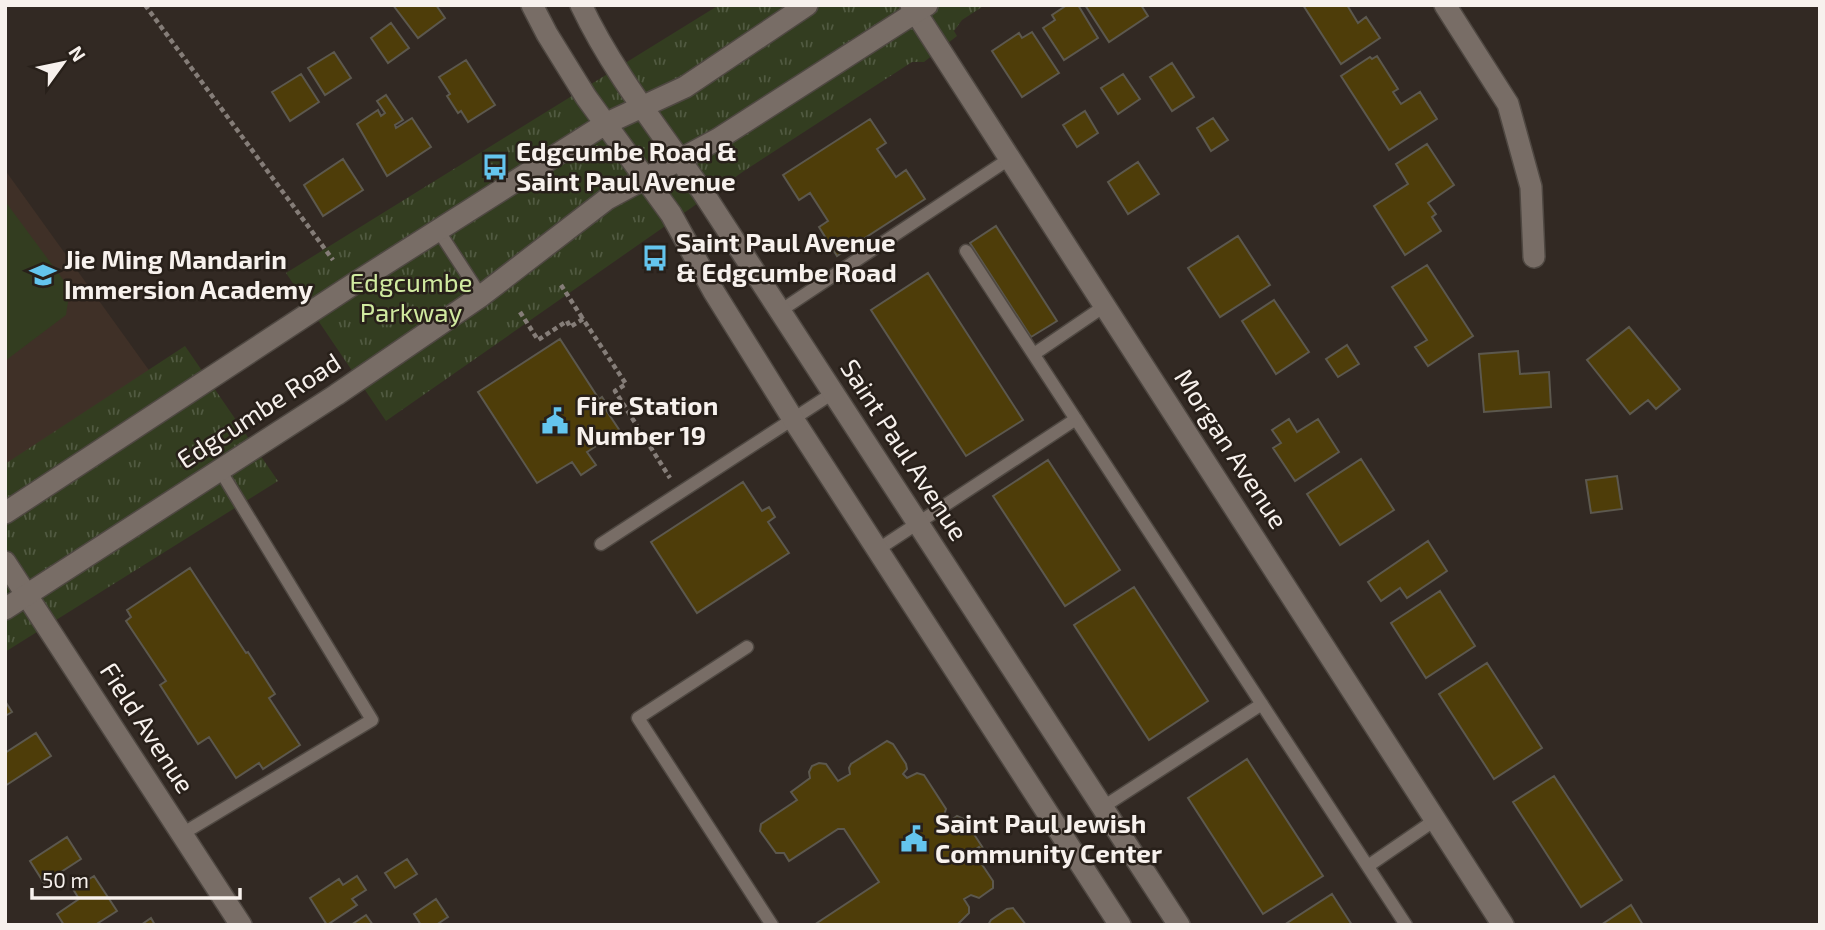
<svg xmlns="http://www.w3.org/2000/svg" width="1825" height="930" viewBox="0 0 1825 930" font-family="'Exo 2',sans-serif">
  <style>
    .built { fill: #3f3027 }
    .grass { fill: #333d20 }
    .park { fill: url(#park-tufts) }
    .building { fill: #4e3d09; stroke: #5c584e; stroke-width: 2 }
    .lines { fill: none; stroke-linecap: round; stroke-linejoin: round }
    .lane-casing { stroke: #4f4842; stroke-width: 15 }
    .street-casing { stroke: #4f4842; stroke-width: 24 }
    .secondary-casing { stroke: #4f4842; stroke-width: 24 }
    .path { stroke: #857d78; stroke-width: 4.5; stroke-dasharray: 5 3.5; stroke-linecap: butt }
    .lane { stroke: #786d66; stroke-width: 12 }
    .street { stroke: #786d66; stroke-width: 21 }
    .secondary { stroke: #786d66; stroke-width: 21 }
    .labels { text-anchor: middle; stroke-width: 5; stroke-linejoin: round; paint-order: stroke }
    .poi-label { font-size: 26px; font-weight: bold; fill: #f7f1ed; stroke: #28201a; text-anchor: start }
    .park-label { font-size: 26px; fill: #d0eaa0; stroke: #28201a }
    .street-label { font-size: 26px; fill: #f7f1ed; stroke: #28201a }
  </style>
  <defs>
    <pattern id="park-tufts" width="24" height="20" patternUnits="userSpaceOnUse" patternTransform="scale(1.75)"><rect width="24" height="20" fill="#333d20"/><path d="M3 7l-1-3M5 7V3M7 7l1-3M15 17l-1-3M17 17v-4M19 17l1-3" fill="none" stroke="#515a41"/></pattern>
  </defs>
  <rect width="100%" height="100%" fill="#322923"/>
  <!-- built -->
  <path class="built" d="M5 170 156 380 5 480Z"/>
  <!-- grass -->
  <path class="grass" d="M5 201 70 289 66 315 5 361Z"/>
  <!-- park -->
  <path class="park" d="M719 5H985L962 20 954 31 957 36 924 62H912L744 171 386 421 286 273Z
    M185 346 278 481 5 652V464Z"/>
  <!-- building -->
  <path class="building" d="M393 5H436L445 18 418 38Z
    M1067 5H1078L1098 38 1064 60 1043 28 1055 20 1052 15Z
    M1085 5H1141L1148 16 1109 42Z
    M1303 5H1347L1358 23 1366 17 1380 38 1341 64Z
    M391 23 409 48 388 63 371 38Z
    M1032 32 1059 73 1022 97 992 51 1019 33 1022 38Z
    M334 52 351 78 325 95 308 68Z
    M1377 56 1398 89 1393 92 1401 104 1420 92 1437 119 1389 150 1341 76 1370 57 1372 59Z
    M466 60 495 105 468 122 461 111 458 113 447 96 450 94 439 77Z
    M1172 63 1194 97 1172 111 1150 77Z
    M301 74 319 102 290 121 272 92Z
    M1123 74 1140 99 1118 114 1101 88Z
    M386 95 403 120 395 125 396 128 412 118 431 147 387 176 357 124 378 110 381 116 385 113 377 101Z
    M1085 111 1098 133 1077 147 1063 125Z
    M1213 118 1228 140 1211 151 1197 128Z
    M870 119 886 143 877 149 896 177 906 170 925 199 837 256 819 227 828 221 810 193 799 200 783 175Z
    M1427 144 1454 185 1428 203 1436 214 1432 217 1441 231 1405 255 1374 206 1408 184 1396 164Z
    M343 159 363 190 323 216 304 185Z
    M1138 162 1159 194 1128 214 1108 182Z
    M996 226 1057 321 1031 337 970 243Z
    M1238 236 1270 285 1220 317 1188 268Z
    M1427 265 1473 336 1428 366 1415 347 1427 340 1392 287Z
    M928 273 1023 420 966 456 871 310Z
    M1274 300 1309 352 1276 374 1242 321Z
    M1629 327 1680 389 1656 409 1648 400 1630 414 1587 360Z
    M560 339 599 399 602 397 609 408 606 410 620 431 587 452 596 465 581 475 572 462 537 483 478 392Z
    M1347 345 1359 364 1338 377 1326 359Z
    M1518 351 1520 374 1549 372 1551 407 1484 412 1479 354Z
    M1289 419 1297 432 1318 419 1339 452 1295 481 1273 448 1281 443 1272 430Z
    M1361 459 1394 510 1340 545 1307 494Z
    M1048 460 1120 570 1065 606 993 496Z
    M1617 476 1622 509 1591 513 1586 480Z
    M743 482 762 511 769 507 775 517 768 522 789 553 697 613 651 542Z
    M1428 541 1447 571 1407 598 1400 588 1381 601 1368 582Z
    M190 568 246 653 248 652 275 694 269 698 300 745 263 769 259 763 236 778 209 737 198 744 160 685 166 681 126 621 131 617 127 610Z
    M1134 587 1208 701 1149 740 1074 625Z
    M1440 591 1475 646 1426 678 1391 623Z
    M1487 663 1542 748 1494 779 1439 694Z
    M5 701 12 712 5 716Z
    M36 733 51 756 5 786V753Z
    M887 741 893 744 906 764 907 769 903 774 907 778 917 773 924 775 946 809 943 818 947 823 957 816 964 819 985 851 983 853 979 847 973 851 993 881V888L979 898 971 895 964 899 969 907V913L957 925H814L879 882 844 829H838L789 861 784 853H776L760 831 761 824 797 800 791 792 810 778 809 772 812 766 819 763 826 764 838 781 850 774 849 768 851 764Z
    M1247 759 1323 876 1263 914 1188 798Z
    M1554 776 1622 880 1581 907 1513 802Z
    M67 837 81 859 44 883 30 861Z
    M407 859 417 874 395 888 385 873Z
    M94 876 117 911 95 925H64L57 914 79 899 73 889Z
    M357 876 366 890 352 899 357 905 327 925 310 898 339 879 343 885Z
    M1332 894 1352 925H1284Z
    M436 899 448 917 436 925H421L414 914Z
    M1631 905 1643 925H1601Z
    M1013 908 1026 925H988L991 920 1007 909Z
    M366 915 373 925H351Z
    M151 918 155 925H141Z"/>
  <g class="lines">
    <!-- lane casing -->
    <g class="lane-casing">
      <path id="lane" d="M438 230 481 296
        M966 251 1406 925
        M780 311 1009 159
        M1034 354 1106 305
        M601 544 833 393
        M877 550 1076 419
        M747 647 638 718 772 925
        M1103 807 1262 704
        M182 834 372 720 220 470
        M1368 866 1435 820"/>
    </g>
    <!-- street casing -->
    <g class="street-casing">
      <path id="street" d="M911 5 1503 925
        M1445 5 1508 104 1531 187 1534 257
        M5 562 241 925"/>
    </g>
    <!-- secondary casing -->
    <g class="secondary-casing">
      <path id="secondary" d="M532 5 547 34 586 97 671 214 714 292 793 419 1120 925
        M581 5C613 73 662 133 704 194L1179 925
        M5 513 352 285 605 124 685 87 807 5
        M5 609 336 395 481 296 607 199 718 139 927 5"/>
    </g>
    <!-- path -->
    <path class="path" d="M145 5 333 260
      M561 285 583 319
      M520 312 538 340 567 321 570 327 583 319 626 384 615 391 670 478"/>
    <!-- lane -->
    <use href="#lane" class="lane"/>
    <!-- street -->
    <use href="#street" class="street"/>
    <!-- secondary -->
    <use href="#secondary" class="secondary"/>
  </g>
  <!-- icons -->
  <defs>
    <g id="bus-bare" transform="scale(2.1)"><path d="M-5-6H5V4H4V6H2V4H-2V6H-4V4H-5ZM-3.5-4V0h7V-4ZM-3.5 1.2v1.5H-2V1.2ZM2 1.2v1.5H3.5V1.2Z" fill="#64c5ee" stroke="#28201a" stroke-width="2.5" paint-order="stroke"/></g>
    <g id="school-bare" transform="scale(2.1)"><path d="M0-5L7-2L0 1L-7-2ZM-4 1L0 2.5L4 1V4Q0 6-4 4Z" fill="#64c5ee" stroke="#28201a" stroke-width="2.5" paint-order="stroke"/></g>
    <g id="civic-bare" transform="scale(2.1)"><path d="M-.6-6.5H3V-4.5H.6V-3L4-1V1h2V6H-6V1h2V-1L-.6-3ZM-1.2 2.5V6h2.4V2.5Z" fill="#64c5ee" stroke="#28201a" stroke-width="2.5" paint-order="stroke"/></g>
  </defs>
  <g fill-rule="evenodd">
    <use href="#bus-bare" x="495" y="167"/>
    <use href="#bus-bare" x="655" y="258"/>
    <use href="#school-bare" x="43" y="275"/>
    <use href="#civic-bare" x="555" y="421"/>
    <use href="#civic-bare" x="914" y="839"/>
  </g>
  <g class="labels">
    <!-- poi labels -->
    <g class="poi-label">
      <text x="516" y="161">Edgcumbe Road &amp;<tspan x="516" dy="30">Saint Paul Avenue</tspan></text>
      <text x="676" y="252">Saint Paul Avenue<tspan x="676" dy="30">&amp; Edgcumbe Road</tspan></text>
      <text x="64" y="269">Jie Ming Mandarin<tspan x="64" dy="30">Immersion Academy</tspan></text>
      <text x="576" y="415">Fire Station<tspan x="576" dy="30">Number 19</tspan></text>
      <text x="935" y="833">Saint Paul Jewish<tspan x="935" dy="30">Community Center</tspan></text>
    </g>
    <!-- park labels -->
    <g class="park-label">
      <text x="411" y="292">Edgcumbe<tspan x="411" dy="30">Parkway</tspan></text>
    </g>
    <!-- street labels -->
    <g class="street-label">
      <text transform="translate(259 411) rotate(-33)" y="9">Edgcumbe Road</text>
      <text transform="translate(1231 449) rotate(57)" y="9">Morgan Avenue</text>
      <text transform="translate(904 450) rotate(57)" y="9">Saint Paul Avenue</text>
      <text transform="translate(147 728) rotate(57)" y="9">Field Avenue</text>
    </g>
  </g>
  <!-- border -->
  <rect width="1825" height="930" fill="none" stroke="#f7f1ed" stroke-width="14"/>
  <!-- north arrow -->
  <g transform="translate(63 63) rotate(57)" stroke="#28201a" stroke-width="5" paint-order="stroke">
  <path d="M0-5L12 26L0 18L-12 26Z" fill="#f7f1ed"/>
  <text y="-10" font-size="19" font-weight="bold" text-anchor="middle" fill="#f7f1ed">N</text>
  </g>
  <!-- scale -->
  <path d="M32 888v10h208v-10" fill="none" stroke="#f7f1ed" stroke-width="3.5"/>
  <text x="42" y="888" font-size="21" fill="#f7f1ed" stroke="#28201a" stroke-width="5" paint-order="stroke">50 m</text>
</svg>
